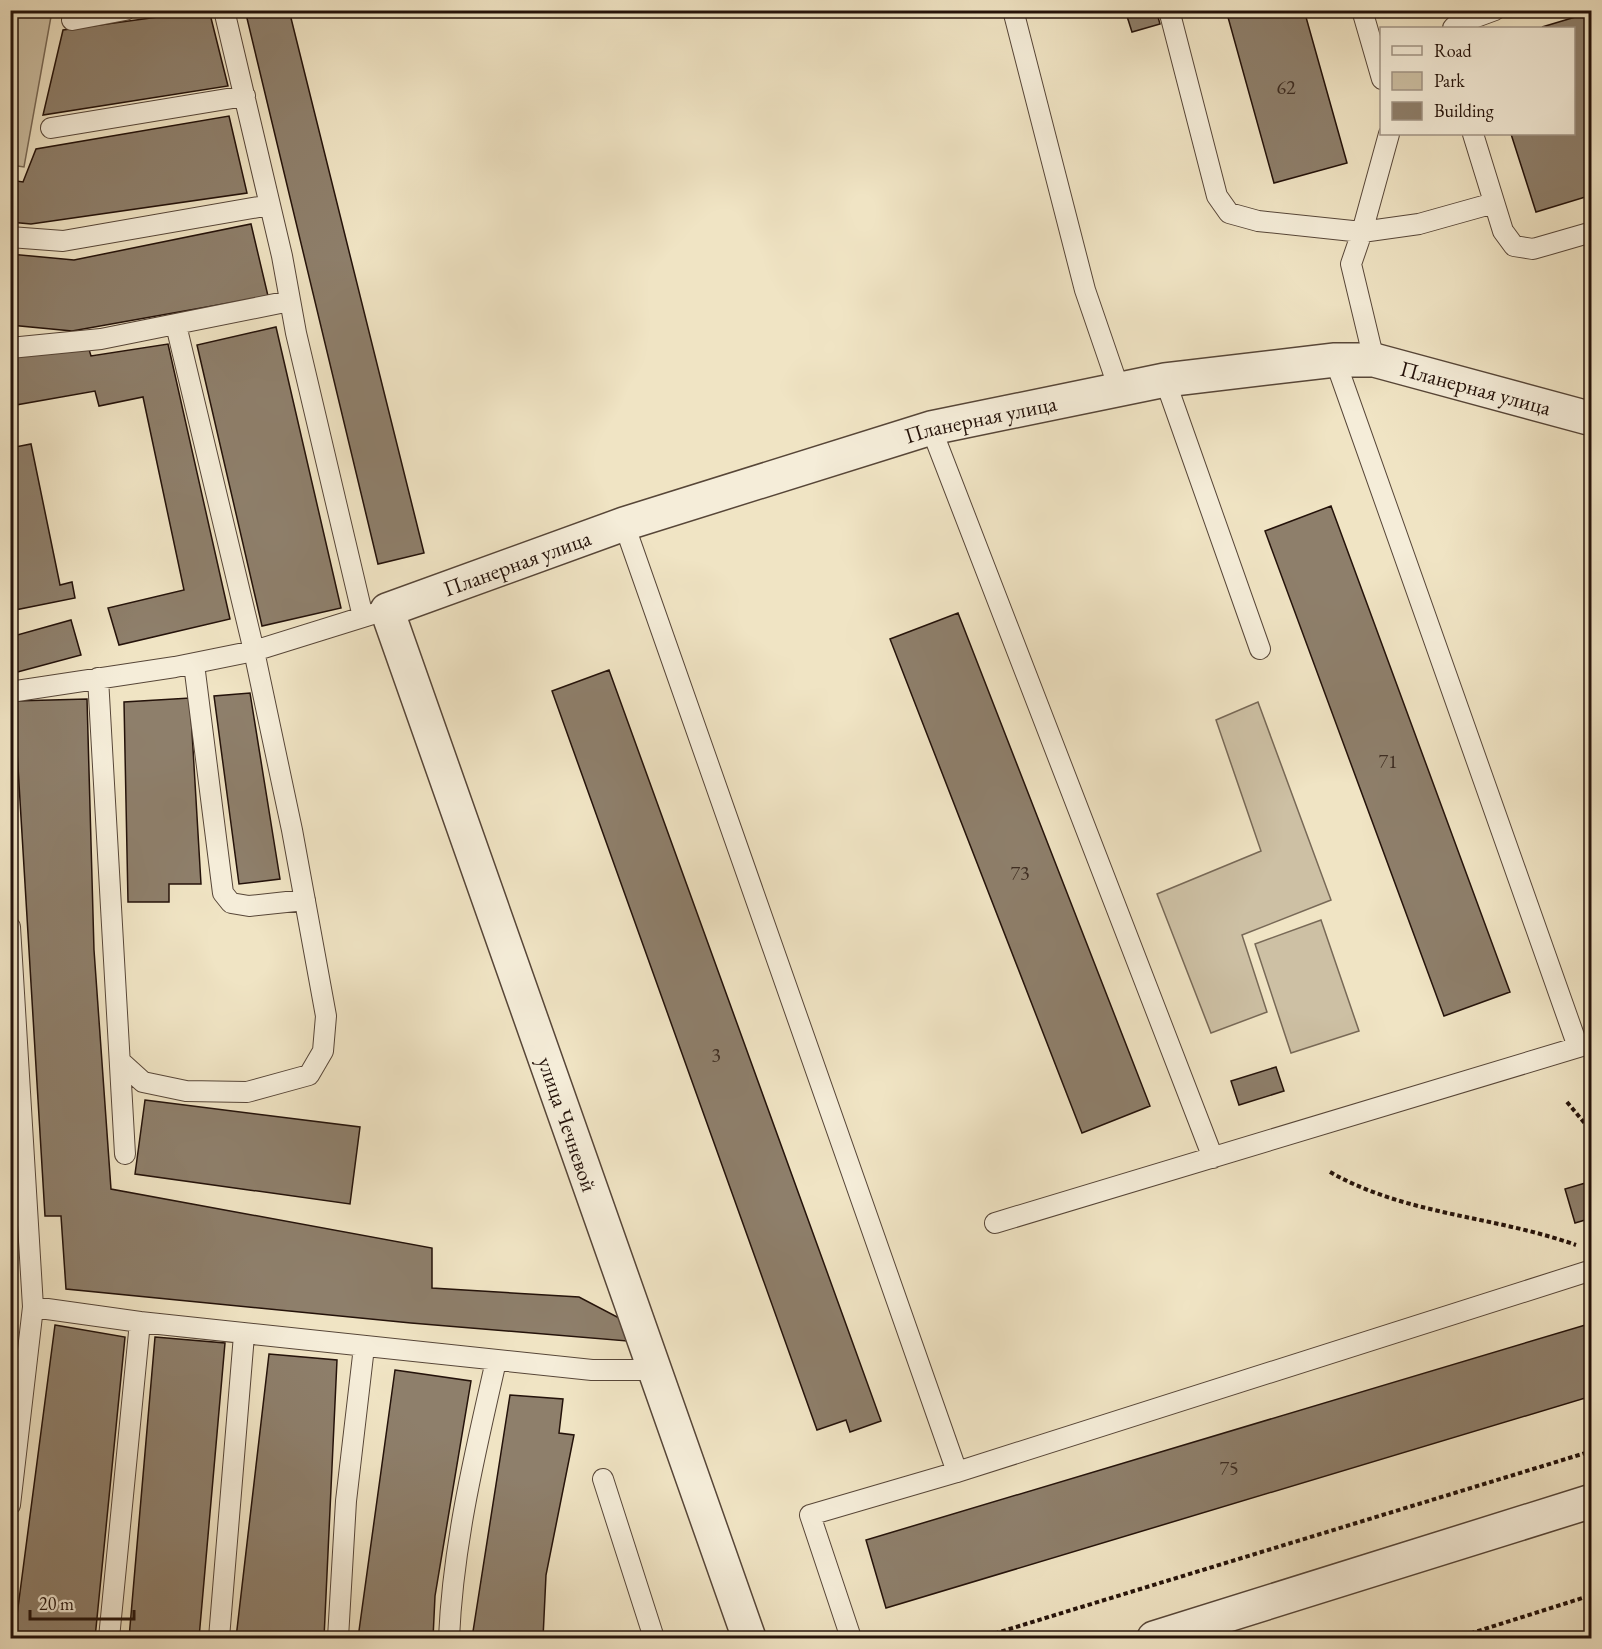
<svg xmlns="http://www.w3.org/2000/svg" width="1602" height="1649" viewBox="0 0 1602 1649" font-family="'EB Garamond',serif">
  <style>
    .green { fill: #cdc0a4; stroke: #786957; stroke-width: 1.5 }
    .building { fill: #8e7f6b; stroke: #24120a; stroke-width: 1.5 }
    .lines { fill: none; stroke-linecap: round; stroke-linejoin: round }
    .service-casing { stroke: #574638; stroke-width: 22 }
    .minor-casing { stroke: #574638; stroke-width: 36 }
    .path { stroke: #24120a; stroke-width: 4; stroke-dasharray: 4.5 3; stroke-linecap: butt }
    .service { stroke: #f5edd9; stroke-width: 20 }
    .minor { stroke: #f5edd9; stroke-width: 33 }
    .labels { text-anchor: middle; stroke-width: 4.5; stroke-linejoin: round; paint-order: stroke }
    .number-label { font-size: 20px; fill: #3e2d22 }
    .street-label { font-size: 22px; fill: #24120a; stroke: #f5edd9 }
  </style>
  <rect width="100%" height="100%" fill="#f0e4c4"/>
  <filter id="stains"><feTurbulence type="fractalNoise" baseFrequency=".00333" numOctaves="4"/><feColorMatrix values="0 0 0 0 .2 0 0 0 0 .09 0 0 0 0 .02 0 0 0 .5 -.17"/></filter>
  <radialGradient id="worn" r=".72"><stop offset=".6" stop-color="#630" stop-opacity="0"/><stop offset="1" stop-color="#630" stop-opacity=".3"/></radialGradient>
  <!-- green -->
  <path class="green" d="M10 11H52L24 167 11 165Z
    M1258 702 1331 900 1242 935 1267 1012 1211 1033 1157 894 1261 851 1216 720Z
    M1321 920 1359 1031 1291 1053 1255 944Z"/>
  <!-- building -->
  <path class="building" d="M209 10 228 86 43 115 63 30Z
    M245 10H289L424 553 378 564Z
    M1125 10H1156L1160 24 1132 32Z
    M1226 10H1304L1347 163 1274 183Z
    M1592 12V195L1536 212 1511 134H1574V28L1542 27Z
    M229 116 247 193 31 224 10 222V180L23 182 36 149Z
    M251 224 268 296 72 331 10 325V254L74 260Z
    M276 327 341 608 262 626 197 345Z
    M168 344 230 619 119 645 108 608 184 590 143 397 99 406 95 391 10 406V357L88 346 91 356Z
    M31 444 60 585 72 582 75 598 10 611V448Z
    M1331 506 1510 992 1444 1016 1265 531Z
    M958 613 1150 1106 1082 1133 890 639Z
    M71 620 81 655 10 674V637Z
    M609 670 881 1421 850 1432 846 1420 817 1430 552 691Z
    M250 693 280 879 239 884 214 696Z
    M190 698 201 884H169V902H128L124 702Z
    M87 699 94 950 111 1189 432 1248V1288L579 1297 621 1319 627 1341 411 1323 66 1289 61 1216H45L14 701Z
    M1276 1067 1284 1091 1239 1105 1231 1081Z
    M145 1100 360 1127 350 1204 135 1174Z
    M10 1153 17 1232 10 1306Z
    M1592 1181V1218L1575 1223 1565 1189Z
    M1592 1323V1396L886 1608 866 1540Z
    M55 1325 125 1337 95 1638H14Z
    M155 1337 225 1343 199 1638H129Z
    M269 1354 337 1360 324 1638H236Z
    M395 1370 471 1381 435 1596 433 1638H358Z
    M510 1395 563 1399 559 1433 574 1435 546 1575 543 1638H472Z"/>
  <g class="lines">
    <!-- service casing -->
    <g class="service-casing">
      <path id="service" d="M224 10 282 256 296 333 363 617
        M1013 10 1085 290 1119 389
        M1169 10 1217 196 1229 213 1258 221 1362 232 1389 134
        M1362 10 1382 79
        M72 20 125 10
        M1453 28 1457 24 1495 10
        M51 128 245 96
        M1473 134 1503 231 1514 246 1533 249 1592 232
        M10 237 63 241 270 205
        M10 348 101 339 290 301
        M1335 360 1578 1047
        M1374 360 1351 264 1362 232 1419 224 1494 203
        M1165 380 1260 649
        M931 428 1213 1158
        M624 524 957 1472
        M194 664 223 893 231 903 249 906 305 900
        M98 678 125 1154
        M10 692 175 667 254 651 376 613
        M10 927 33 1307
        M122 1063 143 1082 186 1091 247 1092 309 1075 323 1051 326 1016 292 830 254 651 176 325
        M995 1223 1592 1043
        M140 1322 592 1370H655
        M603 1479 654 1638
        M10 1505 33 1307 140 1322 109 1638
        M219 1638 244 1335
        M338 1638 346 1501 364 1347
        M449 1638C453 1544 475 1453 496 1361
        M851 1638 810 1515 957 1472 1592 1270"/>
    </g>
    <!-- minor casing -->
    <g class="minor-casing">
      <g id="minor">
        <path id="s1" d="M749 1638 387 610 624 524 931 428 1165 380 1335 360H1374L1592 419"/>
        <path d="M1154 1638 1592 1501"/>
      </g>
    </g>
    <!-- path -->
    <path class="path" d="M1567 1102 1592 1132
      M1330 1172C1405 1215 1495 1216 1576 1245
      M980 1638 1592 1451
      M1456 1638 1592 1595"/>
    <!-- service -->
    <use href="#service" class="service"/>
    <!-- minor -->
    <use href="#minor" class="minor"/>
  </g>
  <g class="labels">
    <!-- number labels -->
    <g class="number-label">
      <text x="1286" y="94">62</text>
      <text x="1388" y="768">71</text>
      <text x="1020" y="880">73</text>
      <text x="716" y="1062">3</text>
      <text x="1229" y="1475">75</text>
    </g>
    <!-- street labels -->
    <g class="street-label">
      <text dy="8" stroke="none"><textPath href="#s1" startOffset="2218">Планерная улица</textPath></text>
      <text dy="8" stroke="none"><textPath href="#s1" startOffset="1714">Планерная улица</textPath></text>
      <text dy="8" stroke="none"><textPath href="#s1" startOffset="1228">Планерная улица</textPath></text>
      <text transform="translate(568 1124) rotate(71)" y="8">улица Чечневой</text>
    </g>
  </g>
  <!-- margin -->
  <rect width="1602" height="1649" fill="none" stroke="#f0e4c4" stroke-width="36"/>
  <rect x="12" y="12" width="1578" height="1625" fill="none" stroke="#24120a" stroke-width="3"/>
  <rect x="18" y="18" width="1566" height="1613" fill="none" stroke="#24120a" stroke-width="1.5"/>
  <!-- legend -->
  <rect x="1380" y="27" width="195" height="108" fill="#f5edd9" stroke="#a19586" stroke-width="1.5"/>
  <rect x="1392" y="46" width="30" height="9" fill="#f5edd9" stroke="#a19586" stroke-width="1.5"/>
  <text x="1434" y="57" font-size="18" fill="#24120a">Road</text>
  <rect x="1392" y="72" width="30" height="18" fill="#cdc0a4" stroke="#a19586" stroke-width="1.5"/>
  <text x="1434" y="87" font-size="18" fill="#24120a">Park</text>
  <rect x="1392" y="102" width="30" height="18" fill="#8e7f6b" stroke="#a19586" stroke-width="1.5"/>
  <text x="1434" y="117" font-size="18" fill="#24120a">Building</text>
  <!-- scale -->
  <path d="M30 1610v9h104v-9" fill="none" stroke="#24120a" stroke-width="3"/>
  <text x="39" y="1610" font-size="18" fill="#24120a" stroke="#f5edd9" stroke-width="4.5" paint-order="stroke">20 m</text>
  <rect width="100%" height="100%" filter="url(#stains)"/>
  <rect width="100%" height="100%" fill="url(#worn)"/>
</svg>
